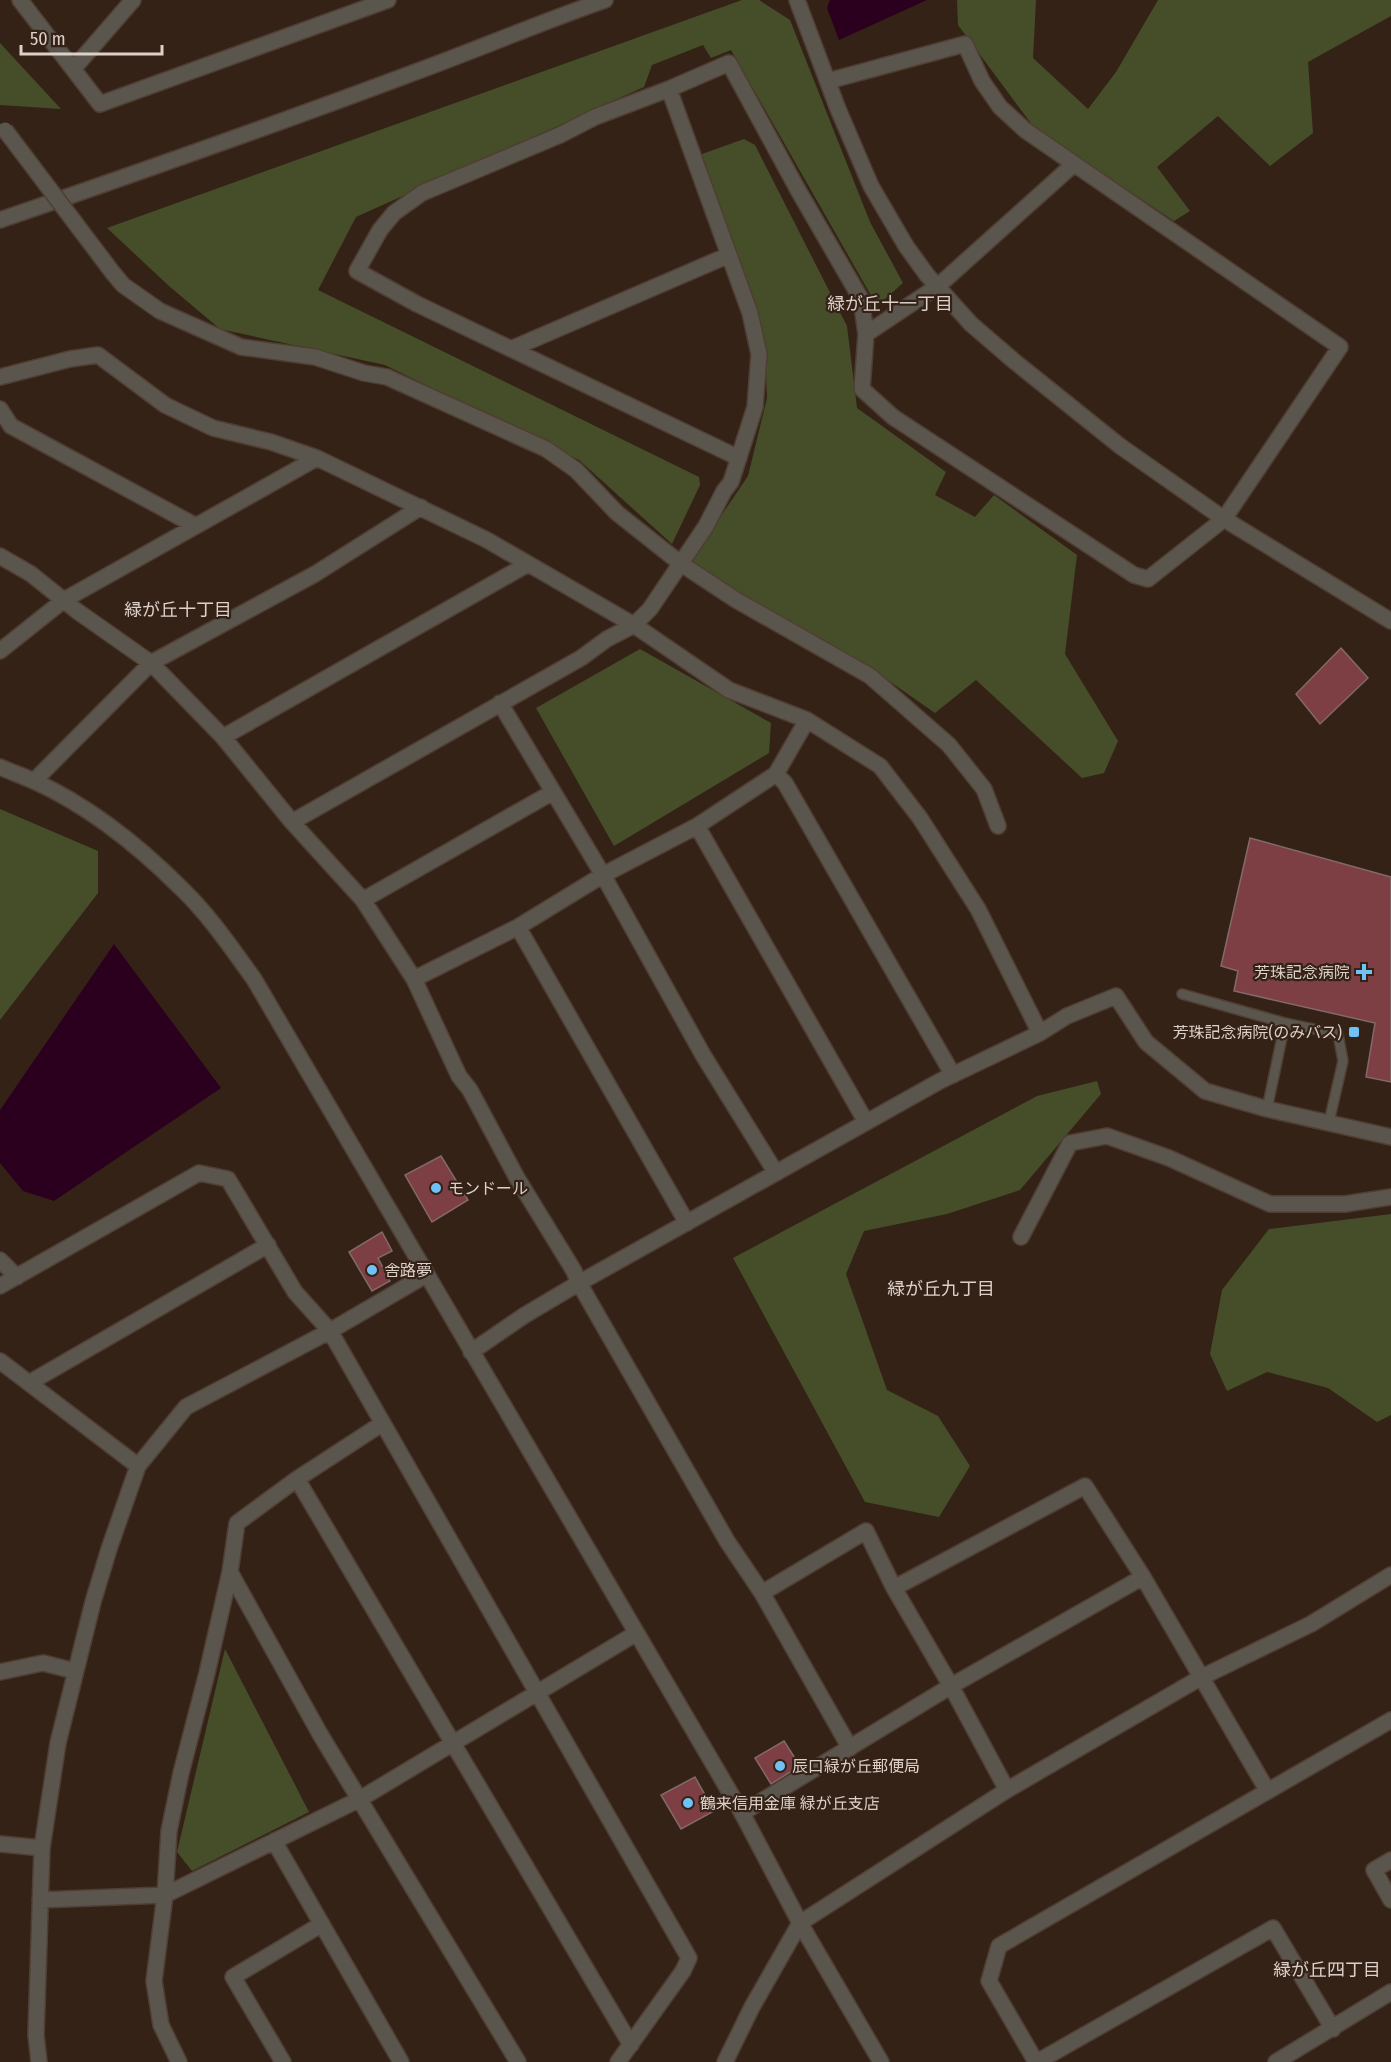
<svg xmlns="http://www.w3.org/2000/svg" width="1391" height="2062" viewBox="0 0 1391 2062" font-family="'Fira Sans Condensed','Noto Sans JP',sans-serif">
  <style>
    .green { fill: #454e28 }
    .water { fill: #2b001f }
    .building { fill: #7d3f44; stroke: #836969; stroke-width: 1.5 }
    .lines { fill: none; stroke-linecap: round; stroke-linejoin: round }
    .service-casing { stroke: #4f3e33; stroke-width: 12 }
    .minor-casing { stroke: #4f3e33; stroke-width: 18 }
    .tertiary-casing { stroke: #4f3e33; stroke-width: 18 }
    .service { stroke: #5b564d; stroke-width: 9 }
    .minor { stroke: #5b564d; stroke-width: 15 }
    .tertiary { stroke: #5b564d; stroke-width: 15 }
    .minor-bridge-casing { stroke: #4f3e33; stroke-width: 18; stroke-linecap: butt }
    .minor-bridge { stroke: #5b564d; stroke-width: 15 }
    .poi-dot { fill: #70c2f4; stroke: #342217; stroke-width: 2 }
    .labels { text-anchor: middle; stroke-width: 4.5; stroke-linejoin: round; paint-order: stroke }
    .poi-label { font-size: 16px; fill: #ddd0c9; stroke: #342217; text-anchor: start }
    .neighbourhood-label { font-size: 18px; fill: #ddd0c9; stroke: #342217 }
  </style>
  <rect width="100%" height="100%" fill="#342217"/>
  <!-- green -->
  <path class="green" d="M742 0H759L790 20 870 222 903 283 877 306 731 50 711 58 703 45 652 65 644 87 356 217 318 290 699 477 700 485 672 544 579 460 385 365 220 329 169 286 107 228Z
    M957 0H1036L1033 58 1088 109 1116 72 1158 0H1391V16L1308 62 1313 133 1270 166 1218 116 1157 167 1190 211 1174 221 1035 129 958 25Z
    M0 43 61 109 0 105Z
    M744 139 755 145 847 326 857 408 946 472 935 495 975 517 994 495 1077 555 1065 654 1118 741 1104 773 1082 778 976 680 935 713 879 674 689 563 748 476 767 398 765 349 702 154Z
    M640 649 771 723 769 753 614 846 536 708Z
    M0 809 98 851V893L0 1020Z
    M1097 1081 1101 1094 1020 1190 947 1214 864 1231 846 1274 887 1390 938 1416 970 1466 939 1517 865 1502 733 1258 1037 1096Z
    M1391 1214V1415L1377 1422 1328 1388 1267 1372 1227 1391 1210 1354 1222 1290 1269 1229Z
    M225 1649 309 1812 192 1871 177 1852Z"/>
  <!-- water -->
  <path class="water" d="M830 0H927L839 40 827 8Z
    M114 944 221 1088 54 1201 23 1191 0 1163V1110Z"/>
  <!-- building -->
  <path class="building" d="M1341 648 1368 678 1320 724 1296 694Z
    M1250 838 1391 877V1082L1366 1077 1375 1023 1234 991 1238 971 1221 966Z
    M441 1156 468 1200 432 1222 405 1175Z
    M382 1232 392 1251 378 1258 390 1281 372 1291 349 1252Z
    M784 1741 800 1766 771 1784 755 1758Z
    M695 1777 714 1811 681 1829 661 1795Z"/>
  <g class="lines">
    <!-- service casing -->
    <g class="service-casing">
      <path id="service" d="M1182 994 1285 1023
        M1267 1109 1285 1023 1338 1034 1343 1061 1329 1122"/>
    </g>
    <!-- minor casing -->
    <g class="minor-casing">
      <path id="minor" d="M20 0 100 104 388 0
        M74 68 133 0
        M113 273 123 285 160 311 241 347 315 357 364 373 387 377 546 449 576 470 617 513 680 563 736 600 870 676 949 745 984 789 998 826
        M866 334 938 286 1074 164
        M511 349 729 255
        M0 377 70 359 98 355 165 405 213 428 271 442 317 458 487 540 634 625 729 690 807 720 880 766 920 818 978 909 1040 1033
        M0 409 11 426 196 526
        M739 458 417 304 357 271 380 230 394 213 422 193 560 135 595 117 669 89 729 63 798 190 861 299 866 334 862 389 893 417 1134 575 1148 579 1224 519 1340 347 1025 130 1000 107 982 81 965 44 828 81
        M0 556 31 574 77 611 151 663 223 737 292 822 363 900 414 979 459 1076 470 1090 517 1178 574 1271 579 1283 727 1541 762 1593 850 1748
        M0 651 64 600 317 458
        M500 703 603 875 703 1055 776 1173
        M223 737 528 564
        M776 774 785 783 953 1075
        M34 781 151 663 315 574 421 507
        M292 822 581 658 607 639 634 625 650 609 706 526 724 491 731 482 755 407 759 354 750 313 669 89
        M697 826 866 1122
        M363 900 553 792
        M518 927 687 1223
        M414 979 518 927 603 875 697 826 776 774 807 720
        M1021 1237 1070 1143 1107 1136 1169 1158 1270 1204H1345L1391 1197
        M0 1260 17 1277
        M0 1286 199 1173 228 1179 295 1292 330 1331 689 1958 683 1971 618 2062
        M471 1352 525 1315 579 1283 940 1081 1040 1033 1067 1016 1116 996 1146 1042 1205 1091 1267 1109 1391 1137
        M0 1361 138 1466
        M29 1383 268 1245
        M297 1479 631 2045
        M230 1572 320 1734 518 2062
        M894 1588 1085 1486 1143 1577 1267 1790
        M762 1593 866 1531 894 1588 951 1686 1143 1577
        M742 1813 951 1686 1007 1790
        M274 1841 401 2062
        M0 1844 42 1848
        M1391 1860 1374 1870 1391 1900
        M40 1900 165 1895 360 1799 635 1634
        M39 2062 36 2035 42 1848 58 1743 93 1602 109 1549 138 1466 186 1407 330 1331 426 1275
        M179 2062 161 2025 154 1981 165 1895 169 1831 181 1773 207 1673 230 1572 237 1523 297 1479 383 1423
        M283 2062 233 1977 322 1924
        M1036 2062 989 1981 999 1946 1391 1720
        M1037 2062 1273 1928 1333 2029
        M1276 2062 1391 1992"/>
    </g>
    <!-- tertiary casing -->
    <g class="tertiary-casing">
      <path id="tertiary" d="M797 0 838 109 871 186 906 246 927 275 971 324 1014 361 1120 446 1224 519 1391 621
        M0 220C137 173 274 125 410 74 476 50 539 23 605 0
        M0 767C11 772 23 776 34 781 89 806 140 847 182 889 210 916 232 949 254 979L742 1813 800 1923 881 2062
        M0 1672 43 1663 75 1671
        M725 2062 752 2007 800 1923 1007 1790 1200 1678 1311 1624 1391 1575"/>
    </g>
    <!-- service -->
    <use href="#service" class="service"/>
    <!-- minor -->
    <use href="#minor" class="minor"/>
    <!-- tertiary -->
    <use href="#tertiary" class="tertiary"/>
    <!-- minor-bridge casing -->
    <g class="minor-bridge-casing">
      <path id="minor-bridge" d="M5 130 113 273"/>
    </g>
    <!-- minor-bridge -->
    <use href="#minor-bridge" class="minor-bridge"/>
  </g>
  <!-- markers -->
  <g class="poi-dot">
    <path d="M1361 963h6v6h6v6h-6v6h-6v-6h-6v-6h6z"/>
    <rect x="1348" y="1026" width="12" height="12" rx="3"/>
    <circle cx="436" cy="1188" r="6"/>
    <circle cx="372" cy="1270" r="6"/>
    <circle cx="780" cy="1766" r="6"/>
    <circle cx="688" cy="1803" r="6"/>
  </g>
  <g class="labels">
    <!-- poi labels -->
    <g class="poi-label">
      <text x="1350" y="978" text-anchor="end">芳珠記念病院</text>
      <text x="1342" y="1038" text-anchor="end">芳珠記念病院(のみバス)</text>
      <text x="448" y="1194">モンドール</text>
      <text x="384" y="1276">舎路夢</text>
      <text x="792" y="1772">辰口緑が丘郵便局</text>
      <text x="700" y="1809">鶴来信用金庫 緑が丘支店</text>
    </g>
    <!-- neighbourhood labels -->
    <g class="neighbourhood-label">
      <text x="890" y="310">緑が丘十一丁目</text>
      <text x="178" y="616">緑が丘十丁目</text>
      <text x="941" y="1295">緑が丘九丁目</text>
      <text x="1327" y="1976">緑が丘四丁目</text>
    </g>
  </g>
  <!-- scale -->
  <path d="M21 45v9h141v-9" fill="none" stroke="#ddd0c9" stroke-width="3"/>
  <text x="30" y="45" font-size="18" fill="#ddd0c9" stroke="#342217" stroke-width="4.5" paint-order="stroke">50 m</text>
</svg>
